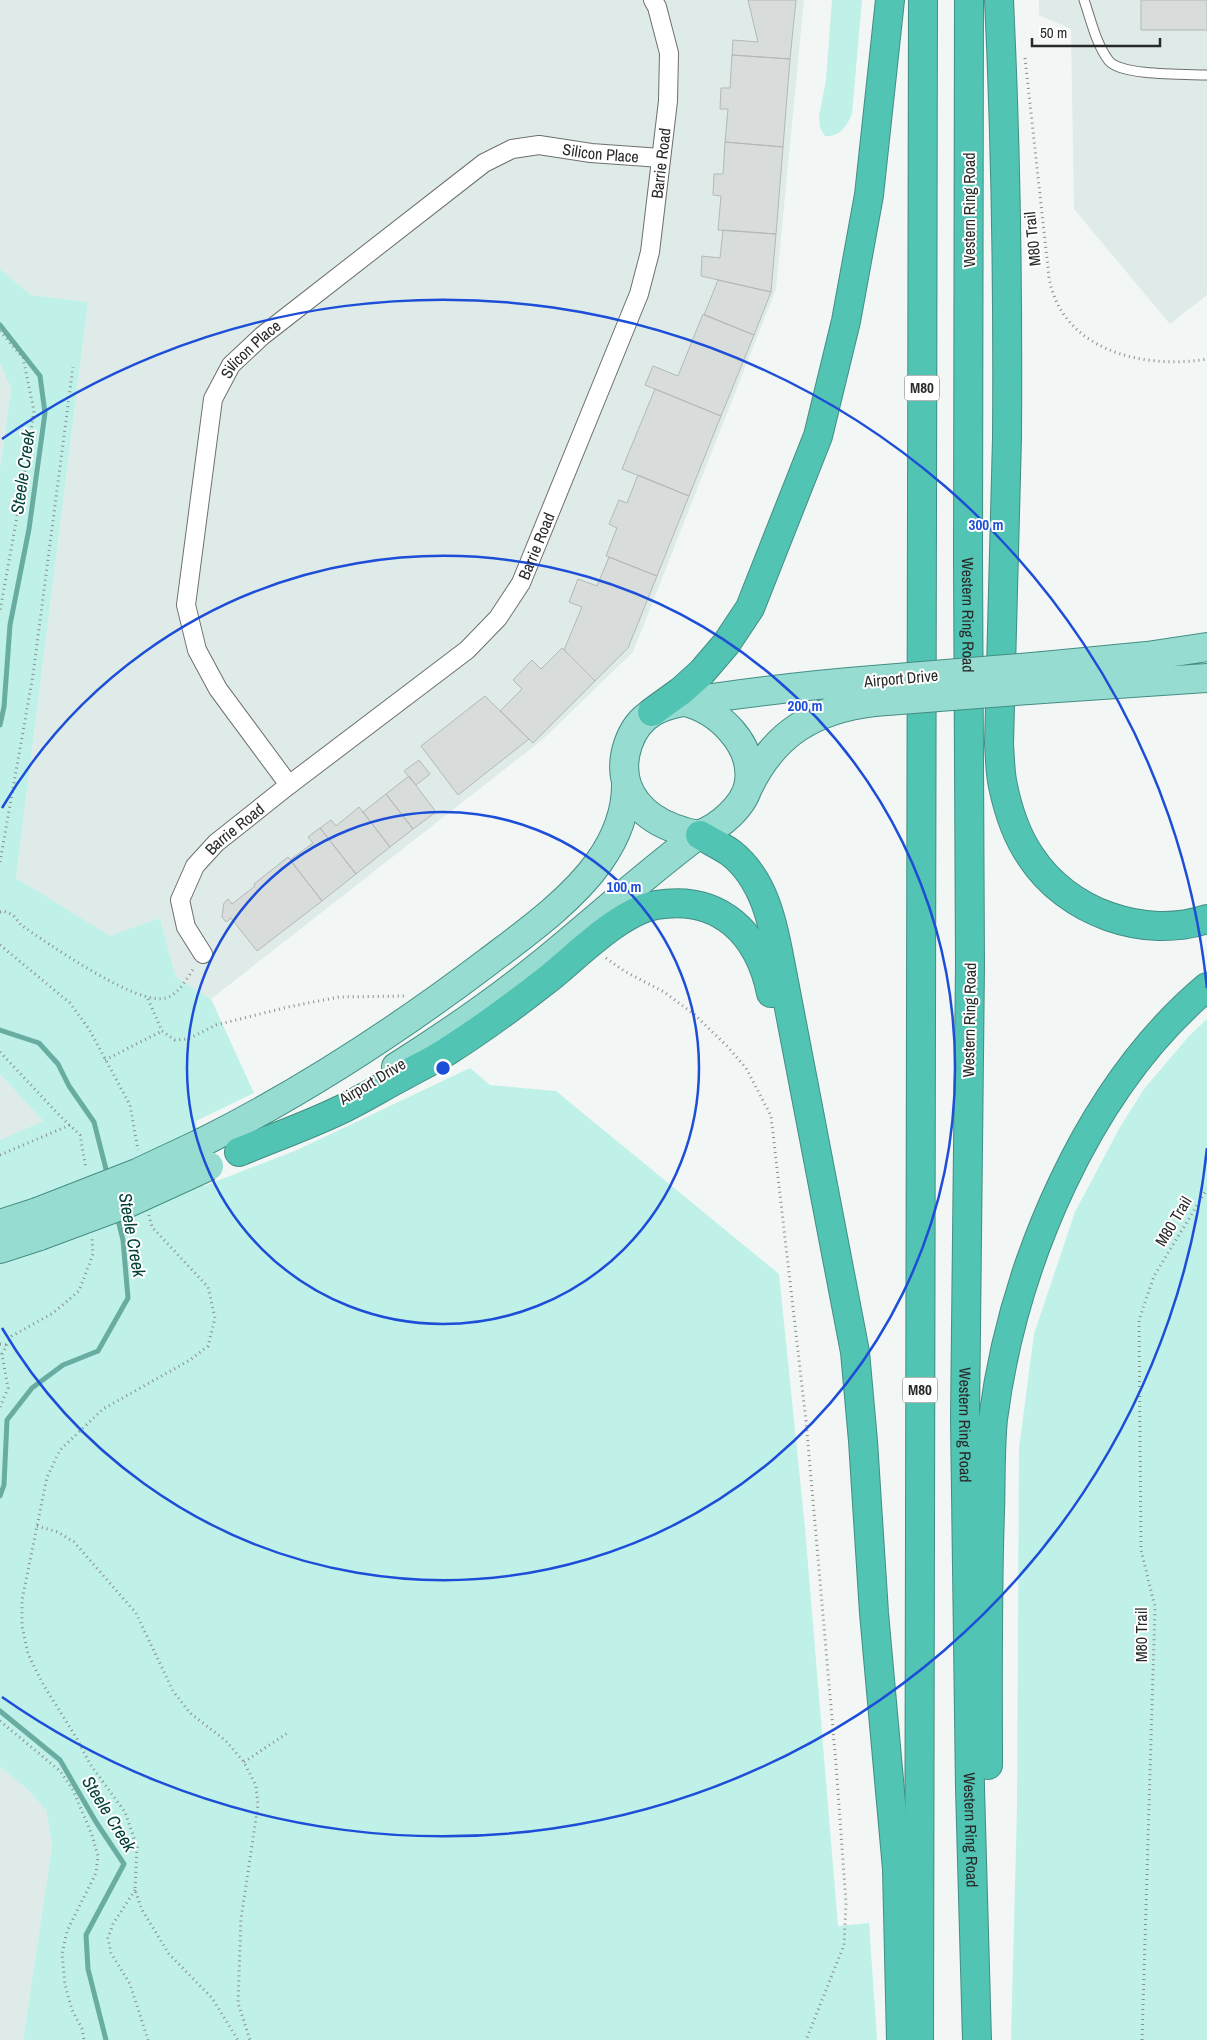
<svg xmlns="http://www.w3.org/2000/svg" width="1207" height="2040" viewBox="0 0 1207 2040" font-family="'Archivo Narrow',sans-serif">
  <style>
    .built { fill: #deebe8 }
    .green { fill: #c0f1e8 }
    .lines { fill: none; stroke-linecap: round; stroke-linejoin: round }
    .stream { stroke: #69aca1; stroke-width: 5 }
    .building { fill: #d8dcdb; stroke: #b4b8b7 }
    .lane-casing { stroke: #6d706f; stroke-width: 11 }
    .street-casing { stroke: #6d706f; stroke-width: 20 }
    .primary-casing { stroke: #438e83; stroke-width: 30 }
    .highway-casing { stroke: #438e83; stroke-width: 30 }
    .path { stroke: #8a8d8c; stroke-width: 3; stroke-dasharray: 1 4; stroke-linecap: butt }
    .lane { stroke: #fff; stroke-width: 9 }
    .street { stroke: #fff; stroke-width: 18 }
    .primary { stroke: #97dcd1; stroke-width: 28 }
    .highway { stroke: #51c4b3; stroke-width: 28 }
    .primary-bridge-casing { stroke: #438e83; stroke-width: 30; stroke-linecap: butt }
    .primary-bridge { stroke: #97dcd1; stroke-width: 28 }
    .ring { fill: none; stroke: #1d4ed8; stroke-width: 2.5 }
    .labels { text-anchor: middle; stroke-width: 4; stroke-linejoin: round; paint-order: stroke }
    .shield { fill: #fff; stroke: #686969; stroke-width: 1 }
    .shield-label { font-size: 15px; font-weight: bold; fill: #282929 }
    .street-label { font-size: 16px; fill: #282929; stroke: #fff }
    .water-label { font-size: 18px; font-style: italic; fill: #004139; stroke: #fff }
    .centre { fill: #1d4ed8; stroke: #fff; stroke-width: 2.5 }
    .ring-label { font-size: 15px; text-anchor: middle; font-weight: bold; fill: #1d4ed8; stroke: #fff; stroke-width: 4; stroke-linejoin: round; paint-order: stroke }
  </style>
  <rect width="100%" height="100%" fill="#f2f6f5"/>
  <!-- built -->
  <path class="built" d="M0 0H804L776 289 633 652 542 740 211 999 176 977 160 918 110 937 16 878 88 302 31 295 0 269Z
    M1039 0H1207V295L1170 324 1074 209 1071 29 1039 15Z
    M0 364 11 389 0 467Z
    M0 1074 43 1121 0 1140Z
    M0 1767 25 1787 46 1810 52 1846 23 2040H0Z"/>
  <!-- green -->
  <path class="green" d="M832 0H862L852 114C846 127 840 137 825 136L820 128 819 116 826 80Z
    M0 269 31 295 88 302 16 878 110 936 160 918 176 977 211 999 254 1093 196 1121 204 1186 297 1150 470 1068 490 1085 556 1091 779 1274 805 1528 838 1926 869 1923 877 2040H23L52 1846 46 1810 25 1787 0 1767V1140L43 1121 0 1074V467L11 389 0 364Z
    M1207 1019V2040H1011L1017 1807 1019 1448 1034 1334 1075 1212 1120 1127 1144 1089 1189 1036Z"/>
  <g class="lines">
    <!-- stream -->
    <path class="stream" d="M0 325 40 376 45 413 29 529 10 625 4 707 0 725
      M0 1030 39 1043 58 1064 69 1086 94 1122 108 1177
      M0 1496 4 1485 7 1420 32 1388 63 1365 98 1351 128 1298 123 1240 117 1216
      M0 1711 60 1760 96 1822 124 1864 86 1935 88 1969 106 2040"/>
  </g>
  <!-- building -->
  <path class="building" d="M748 0H796L790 59 732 55 733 40 758 42Z
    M1141 0H1207V30H1141Z
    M732 55 790 59 783 147 725 142 728 109H720L721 88H730Z
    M725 142 783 147 776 234 718 230 721 196 713 195 714 174H723Z
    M723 230 776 234 771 292 701 276 702 256 720 258Z
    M718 280 771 292 754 335 704 315Z
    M703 314 754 335 721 416 645 385 653 366 678 376Z
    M655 389 721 416 689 496 622 469Z
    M638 475 689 496 657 576 606 556 617 528 609 524 619 500 627 503Z
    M609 557 657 576 628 648 595 681 564 650 582 607 569 602 578 579 597 586Z
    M562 648 595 681 533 743 500 711 522 689 513 680 532 660 541 669Z
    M485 696 529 739 458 795 421 746Z
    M419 760 430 774 416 785 404 771Z
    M409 776 436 812 413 829 386 794Z
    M386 794 413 829 390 847 363 812Z
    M359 807 390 847 356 874 320 828 331 820 336 826Z
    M320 828 356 874 322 901 290 860 313 843 308 837Z
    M288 857 322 901 257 951 231 918 226 922 222 917 224 903 228 899 232 904 255 886 254 884Z"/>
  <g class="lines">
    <!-- lane casing -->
    <g class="lane-casing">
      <path id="lane" d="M1084 0C1091 20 1096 44 1109 61 1122 76 1186 74 1207 75"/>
    </g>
    <!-- street casing -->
    <g class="street-casing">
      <g id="street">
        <path id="s1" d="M289 785 218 689 197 650 186 605 213 399 231 365 262 336 484 163 512 149 539 145 591 153 661 158"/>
        <path id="s2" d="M203 954 186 927 180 900 195 866 216 843 289 785 467 650 498 618 521 583 639 294 650 252 668 101 669 53 657 7 653 0"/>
      </g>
    </g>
    <!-- primary casing -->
    <g class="primary-casing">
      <path id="primary" d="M1043 666 1147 656 1207 647
        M1043 689 1207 678
        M685 702C718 710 754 744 749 782 746 805 719 828 698 835 668 829 638 816 627 785 619 760 629 726 653 712 672 701 698 700 719 697 770 690 821 684 873 680
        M748 788C774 733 815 709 874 702
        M396 1067C445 1036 493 1003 539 966 592 923 643 876 698 835
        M201 1143C303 1092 398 1030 489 961 526 933 572 900 599 862 616 838 627 811 626 781
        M0 1224 37 1212
        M0 1249 40 1236"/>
    </g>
    <!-- highway casing -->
    <g class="highway-casing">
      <g id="highway">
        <path id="s3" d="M969 0 968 559 970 965 965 1420 970 1788 977 2040"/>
        <path d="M999 0C1006 146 1008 292 1007 438 1005 540 1001 642 999 744 1000 758 1000 773 1003 786 1008 810 1017 837 1031 857 1067 912 1144 940 1207 919"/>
        <path d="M652 712 681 691 702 672 726 644 750 608 818 436 846 321 869 195 890 0"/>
        <path d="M700 835C710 841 721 846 731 853 764 879 773 923 780 961L855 1352 863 1441 874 1613 897 1869 901 2040"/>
        <path d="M239 1152C272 1138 307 1126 340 1110 361 1100 382 1087 403 1076 417 1068 433 1061 446 1052 481 1030 515 1005 548 979 577 956 619 912 656 905 720 894 759 934 771 993"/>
        <path d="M988 1765C988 1680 987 1596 990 1512 991 1481 990 1450 993 1419 1013 1265 1087 1088 1207 987"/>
        <path d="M919 2040 923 0"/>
      </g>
    </g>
    <!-- path -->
    <path class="path" d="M1025 58 1049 277C1061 350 1143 370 1207 359
      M0 331 23 358 34 411 23 483 0 611
      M0 862 33 675 73 367
      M0 912 4 911 13 915 21 925C46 942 138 1007 166 998 179 994 187 978 194 968
      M0 945 70 1003 89 1029 130 1105 138 1150
      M606 958 624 971 664 992 695 1015 727 1046 746 1068 771 1116 806 1421 836 1764 846 1903 844 1945 806 2040
      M148 999 162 1031 175 1040 188 1039 216 1025 288 1007 339 997 405 996
      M0 1052 61 1117 80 1135 86 1169
      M105 1060 162 1031
      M0 1155 70 1125
      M149 1215 152 1227 208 1287 215 1318 208 1346 190 1360 103 1409 60 1450 47 1477 22 1600V1626L28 1654 44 1686 76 1737 90 1764 125 1812 137 1847 135 1890 142 1910 169 1954 212 1998 238 2040
      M0 1344 7 1345
      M0 1407 8 1388 2 1354 12 1336 53 1313 79 1291 93 1254 92 1238
      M37 1526 58 1532 74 1542 136 1613 173 1691 190 1713 226 1741 244 1762 256 1786 258 1805 241 1919 238 2003 250 2040
      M0 1721 60 1771 73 1790 92 1835 98 1856 96 1873 67 1931 62 1954 65 1985 72 2010 82 2029 84 2040
      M244 1762 289 1732
      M135 1890 113 1924 108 1938 111 1953 130 1984 148 2040
      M1142 2040 1155 1607 1141 1550 1139 1320 1154 1276 1207 1189"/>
    <!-- lane -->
    <use href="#lane" class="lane"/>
    <!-- street -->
    <use href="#street" class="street"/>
    <!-- primary -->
    <use href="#primary" class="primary"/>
    <!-- highway -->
    <use href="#highway" class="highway"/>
    <!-- primary-bridge casing -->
    <g class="primary-bridge-casing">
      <path id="primary-bridge" d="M873 680 1043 666
        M874 702 1043 689
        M37 1212 137 1173 201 1143
        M40 1236 126 1204 209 1166"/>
    </g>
    <!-- primary-bridge -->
    <use href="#primary-bridge" class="primary-bridge"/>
  </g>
  <!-- distance rings -->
  <g class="ring">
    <circle cx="443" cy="1068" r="256"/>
    <path d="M2 808A512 512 0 1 1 2 1328"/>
    <path d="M1207 1148A768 768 0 0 1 2 1697M2 439A768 768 0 0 1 1207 988"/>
  </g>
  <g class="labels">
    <!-- shield labels -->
    <g class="shield">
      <rect x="904.5" y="375.5" width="35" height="25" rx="4"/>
      <rect x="902.5" y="1377.5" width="35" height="25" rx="4"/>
    </g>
    <g class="shield-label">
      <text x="922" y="393">M80</text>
      <text x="920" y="1395">M80</text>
    </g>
    <!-- street labels -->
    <g class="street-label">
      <text dy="6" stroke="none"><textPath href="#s1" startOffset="901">Silicon Place</textPath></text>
      <text dy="6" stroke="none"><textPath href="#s2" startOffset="976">Barrie Road</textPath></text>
      <text transform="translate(969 210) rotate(-90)" y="6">Western Ring Road</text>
      <text transform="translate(1032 239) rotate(-96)" y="6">M80 Trail</text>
      <text dy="6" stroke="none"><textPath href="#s1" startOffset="481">Silicon Place</textPath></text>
      <text dy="6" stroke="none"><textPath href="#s2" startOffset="571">Barrie Road</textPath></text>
      <text dy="6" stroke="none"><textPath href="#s3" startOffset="615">Western Ring Road</textPath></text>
      <text transform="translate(901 678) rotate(-5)" y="6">Airport Drive</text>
      <text dy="6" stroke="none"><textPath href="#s2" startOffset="151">Barrie Road</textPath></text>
      <text transform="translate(969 1020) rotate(-89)" y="6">Western Ring Road</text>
      <text transform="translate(372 1081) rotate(-31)" y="6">Airport Drive</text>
      <text transform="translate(1173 1221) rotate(-59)" y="6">M80 Trail</text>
      <text dy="6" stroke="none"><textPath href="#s3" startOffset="1425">Western Ring Road</textPath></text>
      <text transform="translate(1141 1635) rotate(-90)" y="6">M80 Trail</text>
      <text dy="6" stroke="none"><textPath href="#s3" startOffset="1830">Western Ring Road</textPath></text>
    </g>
    <!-- water labels -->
    <g class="water-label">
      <text transform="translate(23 472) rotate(-82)" y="6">Steele Creek</text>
      <text transform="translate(132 1235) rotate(80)" y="6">Steele Creek</text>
      <text transform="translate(109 1814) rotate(58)" y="6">Steele Creek</text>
    </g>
  </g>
  <circle cx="443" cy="1068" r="8" class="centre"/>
  <g class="ring-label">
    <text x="986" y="530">300 m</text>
    <text x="805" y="711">200 m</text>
    <text x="624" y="892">100 m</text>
  </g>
  <!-- scale -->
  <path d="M1032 38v8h128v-8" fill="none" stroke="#282929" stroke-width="2.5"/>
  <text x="1040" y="38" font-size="15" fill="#282929" stroke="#ffffff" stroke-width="4" paint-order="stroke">50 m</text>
</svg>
